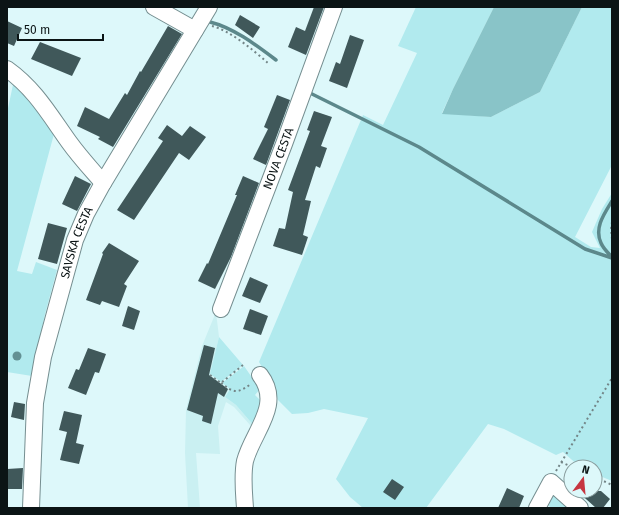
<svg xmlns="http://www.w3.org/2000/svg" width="619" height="515" viewBox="0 0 619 515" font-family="'Fira Sans',sans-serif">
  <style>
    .built { fill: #caf0f2 }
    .green { fill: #b1eaee }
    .forest { fill: #89c4c8 }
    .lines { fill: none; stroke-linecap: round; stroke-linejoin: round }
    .stream { stroke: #5c888b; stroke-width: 3.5 }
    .building { fill: #40585a }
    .minor-casing { stroke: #758e90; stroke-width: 18 }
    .path { stroke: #738587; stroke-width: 2; stroke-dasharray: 2 3; stroke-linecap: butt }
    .minor { stroke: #fff; stroke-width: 16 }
    .tree { fill: #639093 }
    .labels { text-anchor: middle; stroke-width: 4; stroke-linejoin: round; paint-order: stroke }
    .street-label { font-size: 12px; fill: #0b1415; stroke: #ddf8fa }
  </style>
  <rect width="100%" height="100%" fill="#ddf8fa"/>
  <!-- built -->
  <path class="built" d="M216 312 219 337 210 375 229 389 225 397 236 405 255 427 257 433 234 407 226 402 218 426 220 454 196 453 200 508H188L185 453 186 410 202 346Z"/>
  <!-- green -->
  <path class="green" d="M416 7H494L453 89 442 113 491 117 540 92 582 7H612V165L575 237 591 247 600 248 592 232 602 209 612 193V481L595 474V467H580L563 452 556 455 504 429 488 424 426 508H363L350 497 336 479 368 418 324 409 308 413 292 414 278 400 275 388 259 362 363 115 383 125 417 53 398 46Z
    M14 80 54 134 17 271 32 274 36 262 57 270 45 314 32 376 7 372V113Z
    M219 337 243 365 221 382 210 374Z
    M244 366 260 389 255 395 265 405 255 427 236 405 225 397 230 389 222 383Z
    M555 494 575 508H551L545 502Z"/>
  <!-- forest -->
  <path class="forest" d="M494 7H582L540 92 491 117 442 114 453 89Z"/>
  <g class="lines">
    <!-- stream -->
    <path class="stream" d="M210 22C234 28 256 45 276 60
      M310 93 419 147 585 249 612 258
      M611 256C607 252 603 248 601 243 594 228 604 214 612 201"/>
  </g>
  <!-- building -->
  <path class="building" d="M314 7H324L306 55 288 47 296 27 305 31Z
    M240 15 260 27 253 38 235 25Z
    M7 21 22 28 14 46 7 43Z
    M168 26 182 34 113 147 98 139 100 137 77 126 85 107 109 119 125 93 127 95 140 71 141 72Z
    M350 35 364 40 347 88 329 81 336 62 340 64Z
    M40 42 81 58 72 76 31 59Z
    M277 95 290 100 266 165 253 159 268 129 264 127Z
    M314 111 332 117 321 146 327 148 320 168 316 166 305 200 311 201 303 235 308 237 302 255 273 246 279 228 285 229 293 192 288 190 310 131 307 130Z
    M167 125 182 136 190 126 206 137 189 160 179 153 134 220 117 210 163 141 158 138Z
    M75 176 91 184 77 211 62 204Z
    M243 176 259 183 231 257 215 289 198 281 207 263 208 264 237 195H235Z
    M48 223 67 228 57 264 38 259Z
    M109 243 139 261 124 284 127 286 119 307 102 301 100 305 86 300 103 254 102 253Z
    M250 277 268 285 260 303 242 296Z
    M128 306 140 311 134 330 122 326Z
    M250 309 268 316 261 335 243 329Z
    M204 345 215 348 209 375 228 389 224 397 218 393 211 424 202 421 203 416 187 410Z
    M88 348 106 354 99 373 95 372 86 395 68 388 76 369 79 370Z
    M14 402 25 404 24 420 11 417Z
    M64 411 82 415 76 443 84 445 79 464 60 460 67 432 59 430Z
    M23 468 22 489H7V469Z
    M392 479 404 487 395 500 383 492Z
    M507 488 524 496 519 508H498Z
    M577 491H601L610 499 603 508H596Z"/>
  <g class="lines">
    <!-- minor casing -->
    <g class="minor-casing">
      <g id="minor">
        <path d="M154 7 195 30"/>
        <path d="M7 69C35 89 49 114 69 142 79 156 91 169 103 183"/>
        <path id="s1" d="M221 309 284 144 334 7"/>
        <path id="s2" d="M31 508 35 403 43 357 75 240 86 214 103 183 209 7"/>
        <path d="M245 508C244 493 242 476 245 461 253 431 283 405 260 375"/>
        <path d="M537 508 551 482 580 508"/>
      </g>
    </g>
    <!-- path -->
    <path class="path" d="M212 26C231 31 253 50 268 63
      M612 222 611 229 612 239
      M210 375 221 383 243 365
      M221 383C234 393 237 394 251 384
      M561 462 572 467
      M556 471 612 378
      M595 477 612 485"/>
    <!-- minor -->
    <use href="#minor" class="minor"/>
  </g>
  <!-- trees -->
  <circle class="tree" cx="17" cy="356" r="4.5"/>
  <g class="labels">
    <!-- street labels -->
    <g class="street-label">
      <text dy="4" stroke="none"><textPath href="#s1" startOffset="161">NOVA CESTA</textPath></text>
      <text dy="4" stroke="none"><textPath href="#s2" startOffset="271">SAVSKA CESTA</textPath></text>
    </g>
  </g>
  <!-- border -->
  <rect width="619" height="515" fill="none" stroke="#0b1415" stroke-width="16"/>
  <!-- north arrow -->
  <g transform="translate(583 479) rotate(16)"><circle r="19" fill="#ddf8fa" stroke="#899d9e"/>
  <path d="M0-3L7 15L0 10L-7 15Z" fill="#c63641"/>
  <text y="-6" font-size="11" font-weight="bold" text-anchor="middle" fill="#0b1415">N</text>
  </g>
  <!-- scale -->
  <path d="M18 34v6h85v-6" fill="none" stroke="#0b1415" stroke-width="2"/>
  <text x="24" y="34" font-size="12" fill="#0b1415" stroke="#ddf8fa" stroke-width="3" paint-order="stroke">50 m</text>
</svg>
